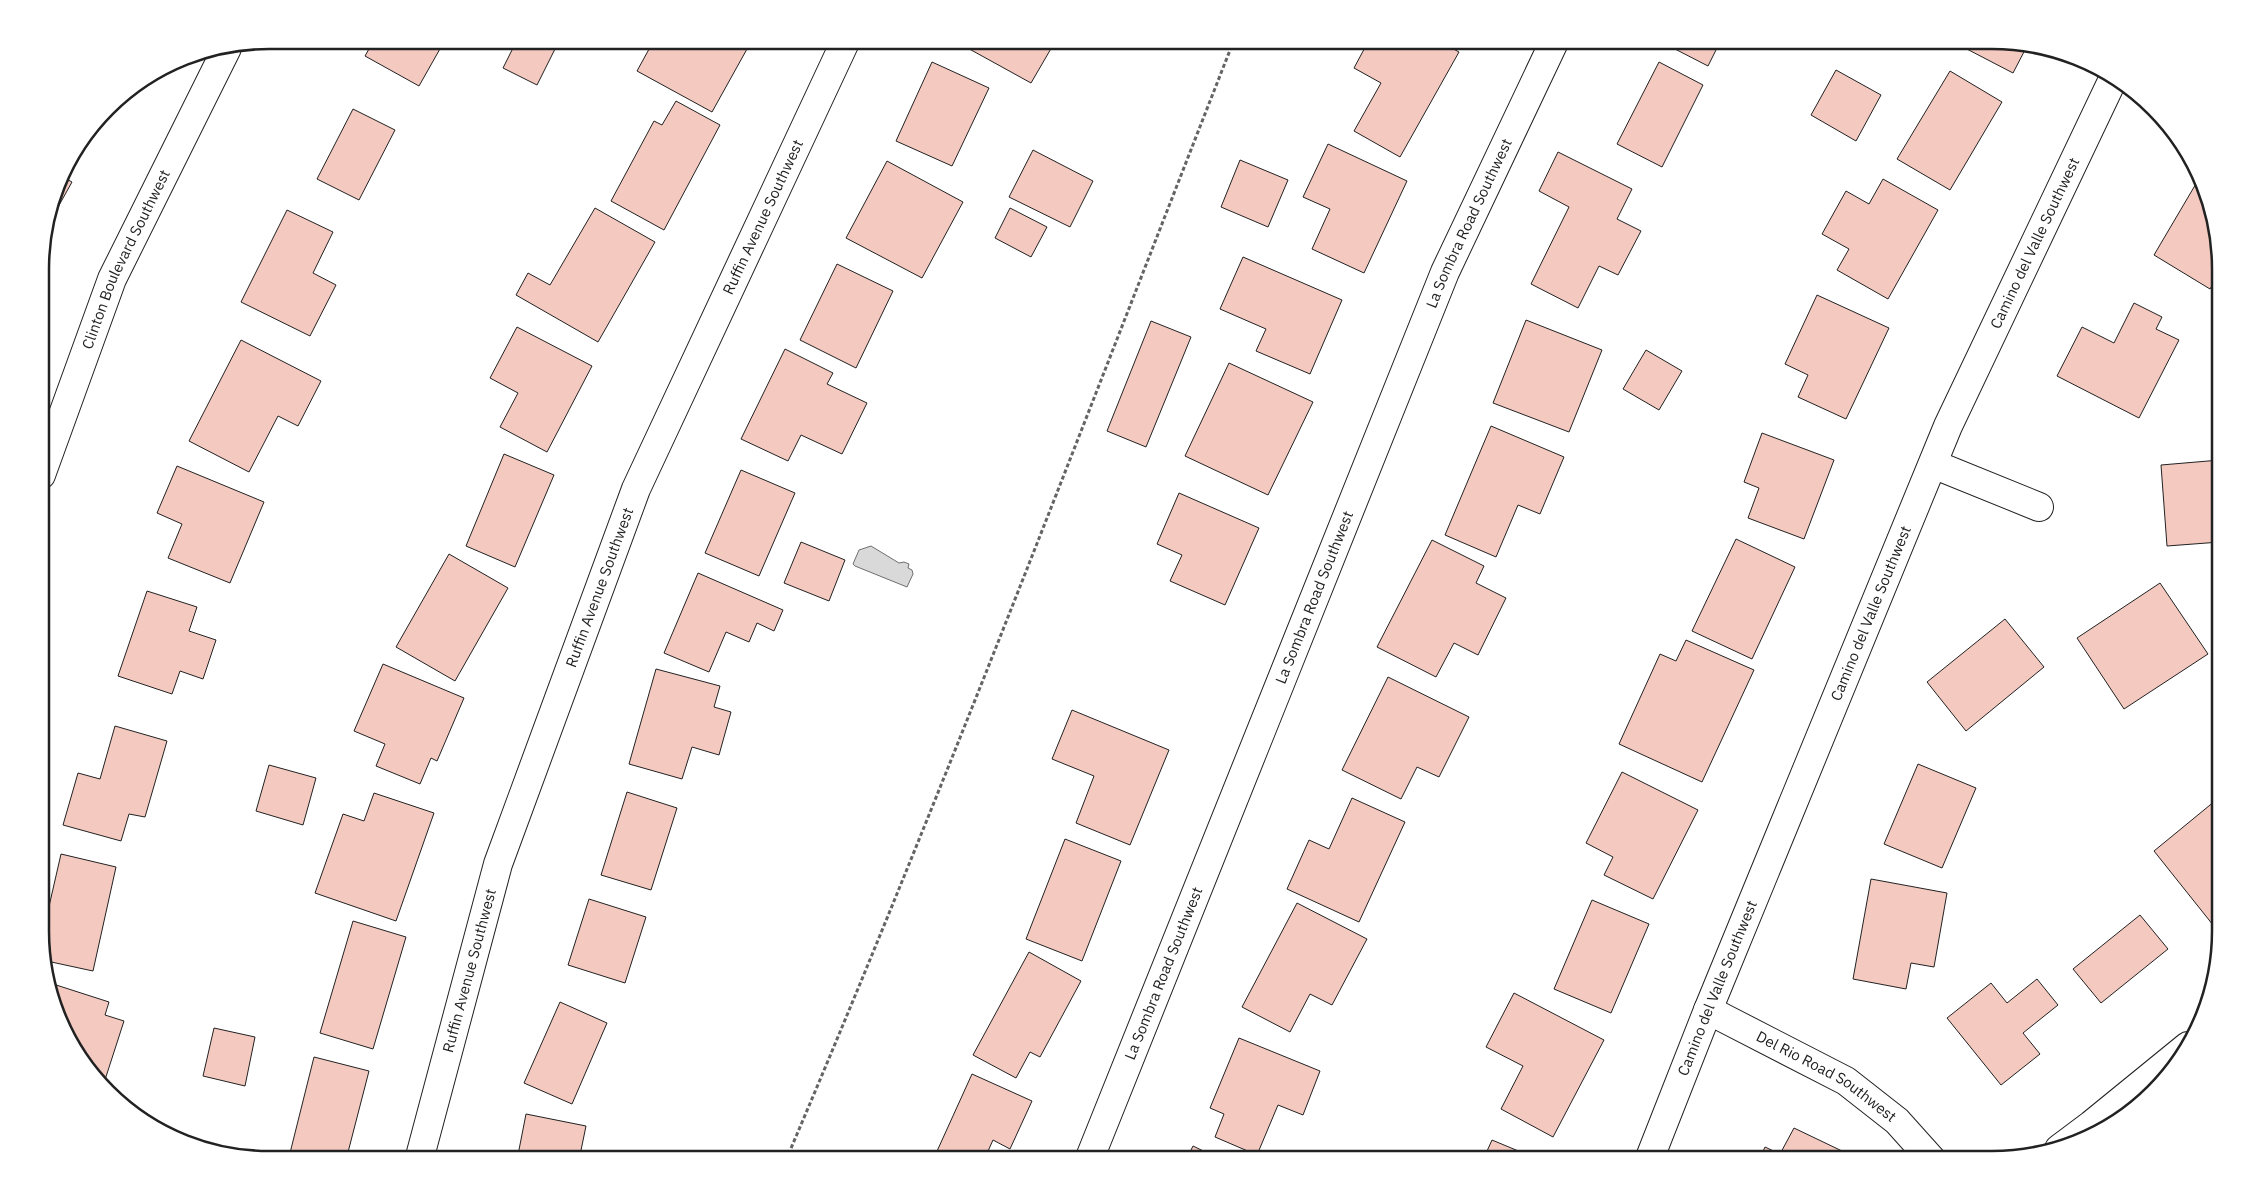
<svg xmlns="http://www.w3.org/2000/svg" width="2261" height="1200" viewBox="0 0 2261 1200" font-family="'IBM Plex Sans',sans-serif">
  <style>
    .water { fill: #d9d9d9; stroke: #6f6f6f }
    .building { fill: #f3c9c0; stroke: #222 }
    .lines { fill: none; stroke-linecap: round; stroke-linejoin: round }
    .minor-casing { stroke: #222; stroke-width: 30 }
    .path { stroke: #646464; stroke-width: 3; stroke-dasharray: 4 2.5; stroke-linecap: butt }
    .minor { stroke: #fff; stroke-width: 28 }
    .labels { text-anchor: middle; stroke-width: 4; stroke-linejoin: round; paint-order: stroke }
    .street-label { font-size: 15px; fill: #222; stroke: #fff }
    .rim { fill: none; stroke: #222; stroke-width: 2.5 }
  </style>
  <rect width="100%" height="100%" fill="#fff"/>
  <!-- water -->
  <path class="water" d="M871 546 899 563 904 562 909 564 908 568 912 570 913 574 907 587 855 566 853 564 859 550Z"/>
  <!-- building -->
  <path class="building" d="M374 40H445L419 86 365 56Z
    M517 40H548L557 45 537 85 503 68Z
    M654 40H752L712 112 637 71Z
    M953 40H1056L1031 83Z
    M1369 40H1437L1459 52 1400 157 1354 131 1381 83 1354 68Z
    M1679 40H1721L1708 66 1675 49Z
    M1967 40H1992L2026 48 2013 73 1963 47Z
    M932 62 989 88 952 166 896 141Z
    M1659 62 1703 85 1662 167 1617 144Z
    M1836 70 1881 95 1856 141 1811 115Z
    M1950 71 2002 102 1950 190 1897 159Z
    M676 101 720 125 664 230 611 201 654 121 662 125Z
    M353 109 395 130 359 200 317 179Z
    M1328 144 1407 181 1364 273 1312 249 1330 209 1303 197Z
    M1033 150 1093 181 1070 227 1009 197Z
    M1558 152 1632 189 1617 219 1641 231 1618 275 1599 266 1578 308 1531 284 1569 207 1539 191Z
    M1240 160 1288 180 1268 227 1221 207Z
    M887 161 963 202 922 278 846 238Z
    M61 176 72 182 52 218 50 217Z
    M1883 179 1938 210 1888 299 1837 270 1849 249 1822 234 1846 191 1869 204Z
    M2197 182 2219 240V274L2210 289 2154 255Z
    M595 208 655 242 598 342 516 295 528 273 550 285Z
    M1010 208 1047 227 1031 257 995 238Z
    M287 210 333 232 313 273 336 285 310 336 241 302Z
    M1243 257 1342 300 1310 374 1256 351 1266 329 1220 309Z
    M837 264 893 291 856 368 800 340Z
    M1817 295 1889 328 1846 419 1798 397 1808 375 1785 364Z
    M2134 303 2162 317 2156 329 2179 340 2139 418 2057 376 2082 327 2114 343Z
    M1526 320 1602 350 1569 432 1493 403Z
    M1151 321 1191 337 1146 447 1107 431Z
    M517 327 592 366 547 452 500 427 518 393 490 378Z
    M241 340 321 381 298 426 278 416 249 472 189 441Z
    M785 349 833 373 827 384 867 403 842 454 801 435 788 461 741 439Z
    M1646 350 1682 371 1659 410 1623 389Z
    M1229 363 1313 402 1268 495 1185 456Z
    M1491 426 1564 457 1540 514 1518 505 1496 557 1445 535Z
    M1762 433 1834 460 1804 539 1748 518 1759 488 1744 482Z
    M504 454 554 475 515 567 466 546Z
    M2220 460V542L2167 546 2161 465Z
    M177 466 264 502 230 583 168 558 182 524 157 513Z
    M741 470 795 493 759 576 705 553Z
    M1179 493 1259 528 1225 605 1170 581 1182 555 1157 544Z
    M1736 539 1795 567 1752 659 1692 631Z
    M1432 540 1484 566 1476 583 1506 598 1478 655 1454 643 1436 677 1377 647Z
    M801 542 845 560 829 601 784 583Z
    M449 554 508 588 455 681 396 647Z
    M698 573 783 610 774 631 757 623 749 642 726 632 709 672 664 653Z
    M2160 583 2208 654 2124 709 2077 638Z
    M147 591 197 607 189 631 216 640 203 679 180 671 172 694 118 676Z
    M2005 619 2044 667 1966 731 1927 682Z
    M1686 640 1754 670 1702 782 1619 744 1660 654 1676 661Z
    M383 664 464 698 437 761 431 758 420 784 376 766 385 744 354 731Z
    M656 669 720 686 714 707 731 712 719 755 692 747 682 779 629 764Z
    M1388 677 1469 717 1439 777 1417 767 1401 799 1342 770Z
    M1072 710 1169 750 1130 845 1076 823 1094 776 1052 759Z
    M115 726 167 741 145 817 129 814 121 841 63 825 78 773 100 779Z
    M1918 764 1976 788 1942 868 1884 844Z
    M269 765 316 778 303 825 256 811Z
    M1622 772 1698 810 1653 899 1604 875 1613 857 1586 843Z
    M627 792 677 808 651 890 601 875Z
    M374 793 434 813 396 921 315 893 343 814 364 821Z
    M2221 796V918L2213 925 2154 851Z
    M1352 798 1405 822 1359 922 1287 889 1309 840 1329 849Z
    M1065 839 1121 861 1082 961 1026 939Z
    M61 854 116 867 93 971 42 960V937Z
    M1871 879 1947 893 1934 967 1911 963 1906 989 1853 979Z
    M589 899 646 917 625 983 568 965Z
    M1592 900 1649 924 1611 1013 1554 989Z
    M1297 903 1367 939 1332 1005 1310 994 1290 1032 1242 1007Z
    M2140 915 2168 949 2101 1003 2073 969Z
    M353 921 406 937 373 1049 320 1033Z
    M1029 952 1081 981 1040 1057 1030 1052 1016 1078 973 1055Z
    M2037 979 2058 1005 2023 1033 2040 1054 2001 1085 1947 1018 1991 983 2007 1003Z
    M50 983 109 1002 105 1015 124 1021 103 1086 79 1058Z
    M1514 993 1604 1040 1553 1137 1501 1109 1523 1066 1486 1047Z
    M560 1002 607 1023 572 1104 524 1083Z
    M214 1028 255 1037 245 1086 203 1076Z
    M1239 1038 1320 1071 1303 1115 1278 1105 1257 1155 1215 1137 1224 1114 1210 1108Z
    M314 1057 369 1071 346 1160H299L289 1157Z
    M972 1074 1032 1101 1010 1149 993 1140 984 1160H933Z
    M526 1114 586 1126 579 1160H517Z
    M1794 1128 1842 1151 1838 1160H1759L1765 1147 1780 1154Z
    M1492 1140 1540 1160H1483Z
    M1193 1146 1222 1160H1186Z"/>
  <g class="lines">
    <!-- minor casing -->
    <g class="minor-casing">
      <g id="minor">
        <path d="M1933 464 2039 507"/>
        <path id="s1" d="M41 475 112 279 227 48"/>
        <path id="s2" d="M1708 1010 1846 1081 1897 1121 1932 1160"/>
        <path d="M2059 1149 2091 1125 2188 1046"/>
        <path id="s3" d="M419 1160 498 864 636 489 846 40"/>
        <path id="s4" d="M1089 1160 1445 272 1555 40"/>
        <path id="s5" d="M1649 1160 1708 1010 1948 426 2114 77"/>
      </g>
    </g>
    <!-- path -->
    <path class="path" d="M786 1160C944 790 1087 414 1234 40"/>
    <!-- minor -->
    <use href="#minor" class="minor"/>
  </g>
  <g class="labels">
    <!-- street labels -->
    <g class="street-label">
      <text dy="5" stroke="none"><textPath href="#s3" startOffset="1006">Ruffin Avenue Southwest</textPath></text>
      <text dy="5" stroke="none"><textPath href="#s4" startOffset="1011">La Sombra Road Southwest</textPath></text>
      <text dy="5" stroke="none"><textPath href="#s5" startOffset="995">Camino del Valle Southwest</textPath></text>
      <text dy="5" stroke="none"><textPath href="#s1" startOffset="232">Clinton Boulevard Southwest</textPath></text>
      <text dy="5" stroke="none"><textPath href="#s3" startOffset="601">Ruffin Avenue Southwest</textPath></text>
      <text dy="5" stroke="none"><textPath href="#s4" startOffset="606">La Sombra Road Southwest</textPath></text>
      <text dy="5" stroke="none"><textPath href="#s5" startOffset="590">Camino del Valle Southwest</textPath></text>
      <text dy="5" stroke="none"><textPath href="#s3" startOffset="196">Ruffin Avenue Southwest</textPath></text>
      <text dy="5" stroke="none"><textPath href="#s4" startOffset="201">La Sombra Road Southwest</textPath></text>
      <text dy="5" stroke="none"><textPath href="#s5" startOffset="185">Camino del Valle Southwest</textPath></text>
      <text dy="5" stroke="none"><textPath href="#s2" startOffset="136">Del Rio Road Southwest</textPath></text>
    </g>
  </g>
  <!-- crop -->
  <path d="M0 0H2261V1200H0ZM269 49H1992A220 220 0 0 1 2212 269V931A220 220 0 0 1 1992 1151H269A220 220 0 0 1 49 931V269A220 220 0 0 1 269 49Z" fill="#fff" fill-rule="evenodd"/>
  <path class="rim" d="M269 49H1992A220 220 0 0 1 2212 269V931A220 220 0 0 1 1992 1151H269A220 220 0 0 1 49 931V269A220 220 0 0 1 269 49Z"/>
</svg>
